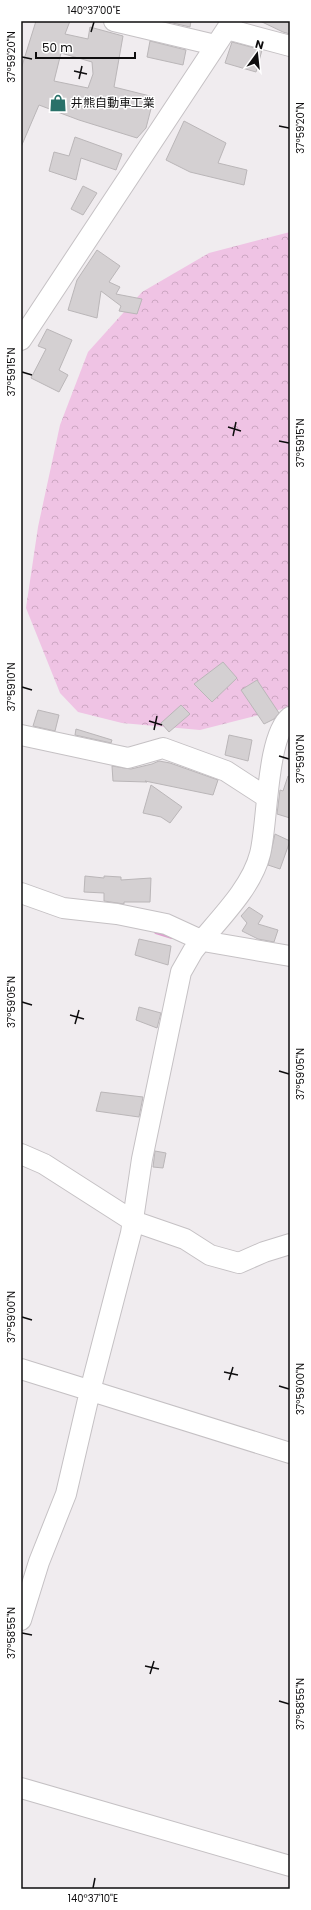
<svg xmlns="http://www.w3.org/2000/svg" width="311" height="1910" viewBox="0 0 311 1910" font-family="Poppins,'Noto Sans JP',sans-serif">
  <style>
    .forest { fill: url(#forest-crowns) }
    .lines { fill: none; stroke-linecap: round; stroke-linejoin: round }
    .stream { stroke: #df9dcf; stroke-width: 4 }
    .building { fill: #d4d0d2; stroke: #bab6b8; fill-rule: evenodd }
    .minor-casing { stroke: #c5c1c4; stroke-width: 22 }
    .minor { stroke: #fff; stroke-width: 20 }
    .ticks { fill: none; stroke: #0e0d0e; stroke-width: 1.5 }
    .labels { text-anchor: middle; stroke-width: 3; stroke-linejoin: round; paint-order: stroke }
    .poi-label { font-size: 12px; fill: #0e0d0e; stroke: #fff; text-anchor: start }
    .neatline { fill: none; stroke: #0e0d0e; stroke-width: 1.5 }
    .ticks-label { font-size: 10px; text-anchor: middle; fill: #0e0d0e }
  </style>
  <defs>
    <pattern id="forest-crowns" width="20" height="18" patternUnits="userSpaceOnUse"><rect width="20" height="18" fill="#efc3e4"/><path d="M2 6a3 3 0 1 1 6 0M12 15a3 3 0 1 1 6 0" fill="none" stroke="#cca6c2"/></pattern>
  </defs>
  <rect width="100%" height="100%" fill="#f0ecef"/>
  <!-- forest -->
  <path class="forest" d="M290 232V707L200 730 122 723 78 712 60 693 26 608 38 527 60 425 88 352 142 292 209 253Z"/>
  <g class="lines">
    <!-- stream -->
    <path class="stream" d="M156 932 172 937"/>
  </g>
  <!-- building -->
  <path class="building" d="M36 21H70L65 34 88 39 90 27 123 36 114 87 154 97 146 128 137 138 79 120 39 105 21 147V69ZM61 53 92 62 93 74 88 88 54 81Z
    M164 21H191L190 27Z
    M260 21H290V34L283 32Z
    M150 41 186 50 183 65 147 57Z
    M232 42 262 50 256 72 225 63Z
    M184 121 226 143 218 163 247 170 244 185 190 172 166 160Z
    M75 137 122 154 116 170 81 158 76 180 49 171 54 152 69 156Z
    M83 186 97 193 83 215 71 209Z
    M97 250 120 266 109 282 120 287 116 294 142 299 137 314 119 311 121 306 101 291 97 318 68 310 77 280Z
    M47 329 72 340 59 370 68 375 59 392 31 378 46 349 38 346Z
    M223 662 237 678 212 702 194 684Z
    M257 680 279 713 274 719 264 724 241 690Z
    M181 705 190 714 169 732 161 723Z
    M38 710 59 715 55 731 33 726Z
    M76 729 112 740 111 743 75 735Z
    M229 735 252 740 248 761 225 755Z
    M159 761 170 763 218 780 213 795 145 781 147 782 113 781 112 766 131 769 152 764Z
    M288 776 290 777V818L277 814 280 790 283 791Z
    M151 785 182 807 170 823 161 817 143 813Z
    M275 834 290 841 280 869 268 865Z
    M85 876 104 878V876L121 877V880L151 878 150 902H124V904L104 901V893L84 892Z
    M249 907 263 916 258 924 278 930 274 942 258 939 242 931 247 923 241 916Z
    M139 939 171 946 168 965 135 955Z
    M139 1007 161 1013 157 1028 136 1020Z
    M101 1092 143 1097 139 1117 96 1111Z
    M155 1151 166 1153 163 1168 153 1167Z"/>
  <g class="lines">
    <!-- minor casing -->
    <g class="minor-casing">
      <path id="minor" d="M114 21 215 45
        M227 29 290 46
        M21 340 232 21
        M21 735 128 758 163 748 226 771 266 797
        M21 893 63 908 117 914 166 924 203 941 290 956
        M21 1154 44 1164 133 1221 185 1239 210 1255 239 1263 264 1252 290 1244
        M21 1369 290 1453
        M21 1620 39 1562 66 1494 90 1391 131 1233 142 1159 181 972C185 965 189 958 193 951 215 923 251 890 260 854 268 824 266 736 290 717
        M21 1788 290 1866"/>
    </g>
    <!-- minor -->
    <use href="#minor" class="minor"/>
  </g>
  <!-- ticks -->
  <path class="ticks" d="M91 32 94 22M22 57 32 59M74 71 87 74M79 79 82 66M279 126 289 128M22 372 32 375M228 427 241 431M233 436 236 422M279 441 289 443M22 687 32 690M149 721 162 725M154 730 157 716M279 756 289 759M22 1002 32 1005M70 1015 84 1019M75 1024 79 1010M279 1071 289 1074M22 1317 32 1320M224 1372 238 1375M229 1380 233 1367M279 1386 289 1389M22 1633 32 1635M145 1666 159 1669M150 1674 154 1661M279 1701 289 1704M93 1888 95 1878"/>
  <!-- icons -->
  <defs>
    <g id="shop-bare" transform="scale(1.38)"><path d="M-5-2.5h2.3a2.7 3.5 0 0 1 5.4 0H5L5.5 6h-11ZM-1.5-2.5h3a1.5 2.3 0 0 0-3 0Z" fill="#297169" stroke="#fff" stroke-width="2.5" paint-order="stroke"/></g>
  </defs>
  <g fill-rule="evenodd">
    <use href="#shop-bare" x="58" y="103"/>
  </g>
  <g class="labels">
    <!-- poi labels -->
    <g class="poi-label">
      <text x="71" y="107">井熊自動車工業</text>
    </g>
  </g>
  <!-- border -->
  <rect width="311" height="1910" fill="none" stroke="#ffffff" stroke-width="44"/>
  <!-- north arrow -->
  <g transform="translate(257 54) rotate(15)" stroke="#ffffff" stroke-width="3" paint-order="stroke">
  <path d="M0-3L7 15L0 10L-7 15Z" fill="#0e0d0e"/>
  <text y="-6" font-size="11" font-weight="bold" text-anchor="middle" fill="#0e0d0e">N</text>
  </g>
  <!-- scale -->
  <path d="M36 52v6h99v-6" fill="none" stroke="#0e0d0e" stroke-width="2"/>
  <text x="42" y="52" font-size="12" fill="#0e0d0e" stroke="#ffffff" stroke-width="3" paint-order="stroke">50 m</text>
  <rect x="22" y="22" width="267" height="1866" class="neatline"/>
  <g class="ticks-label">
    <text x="94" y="14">140°37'00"E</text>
    <text transform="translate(11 57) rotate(-90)" y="4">37°59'20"N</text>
    <text transform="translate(300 128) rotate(-90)" y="4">37°59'20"N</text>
    <text transform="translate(11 372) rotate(-90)" y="4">37°59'15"N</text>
    <text transform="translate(300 443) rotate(-90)" y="4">37°59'15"N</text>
    <text transform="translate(11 687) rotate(-90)" y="4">37°59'10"N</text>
    <text transform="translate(300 759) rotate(-90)" y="4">37°59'10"N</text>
    <text transform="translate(11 1002) rotate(-90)" y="4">37°59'05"N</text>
    <text transform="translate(300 1074) rotate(-90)" y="4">37°59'05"N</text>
    <text transform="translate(11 1317) rotate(-90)" y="4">37°59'00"N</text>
    <text transform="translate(300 1389) rotate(-90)" y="4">37°59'00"N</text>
    <text transform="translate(11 1633) rotate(-90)" y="4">37°58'55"N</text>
    <text transform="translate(300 1704) rotate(-90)" y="4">37°58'55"N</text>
    <text x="93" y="1902">140°37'10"E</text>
  </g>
</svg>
